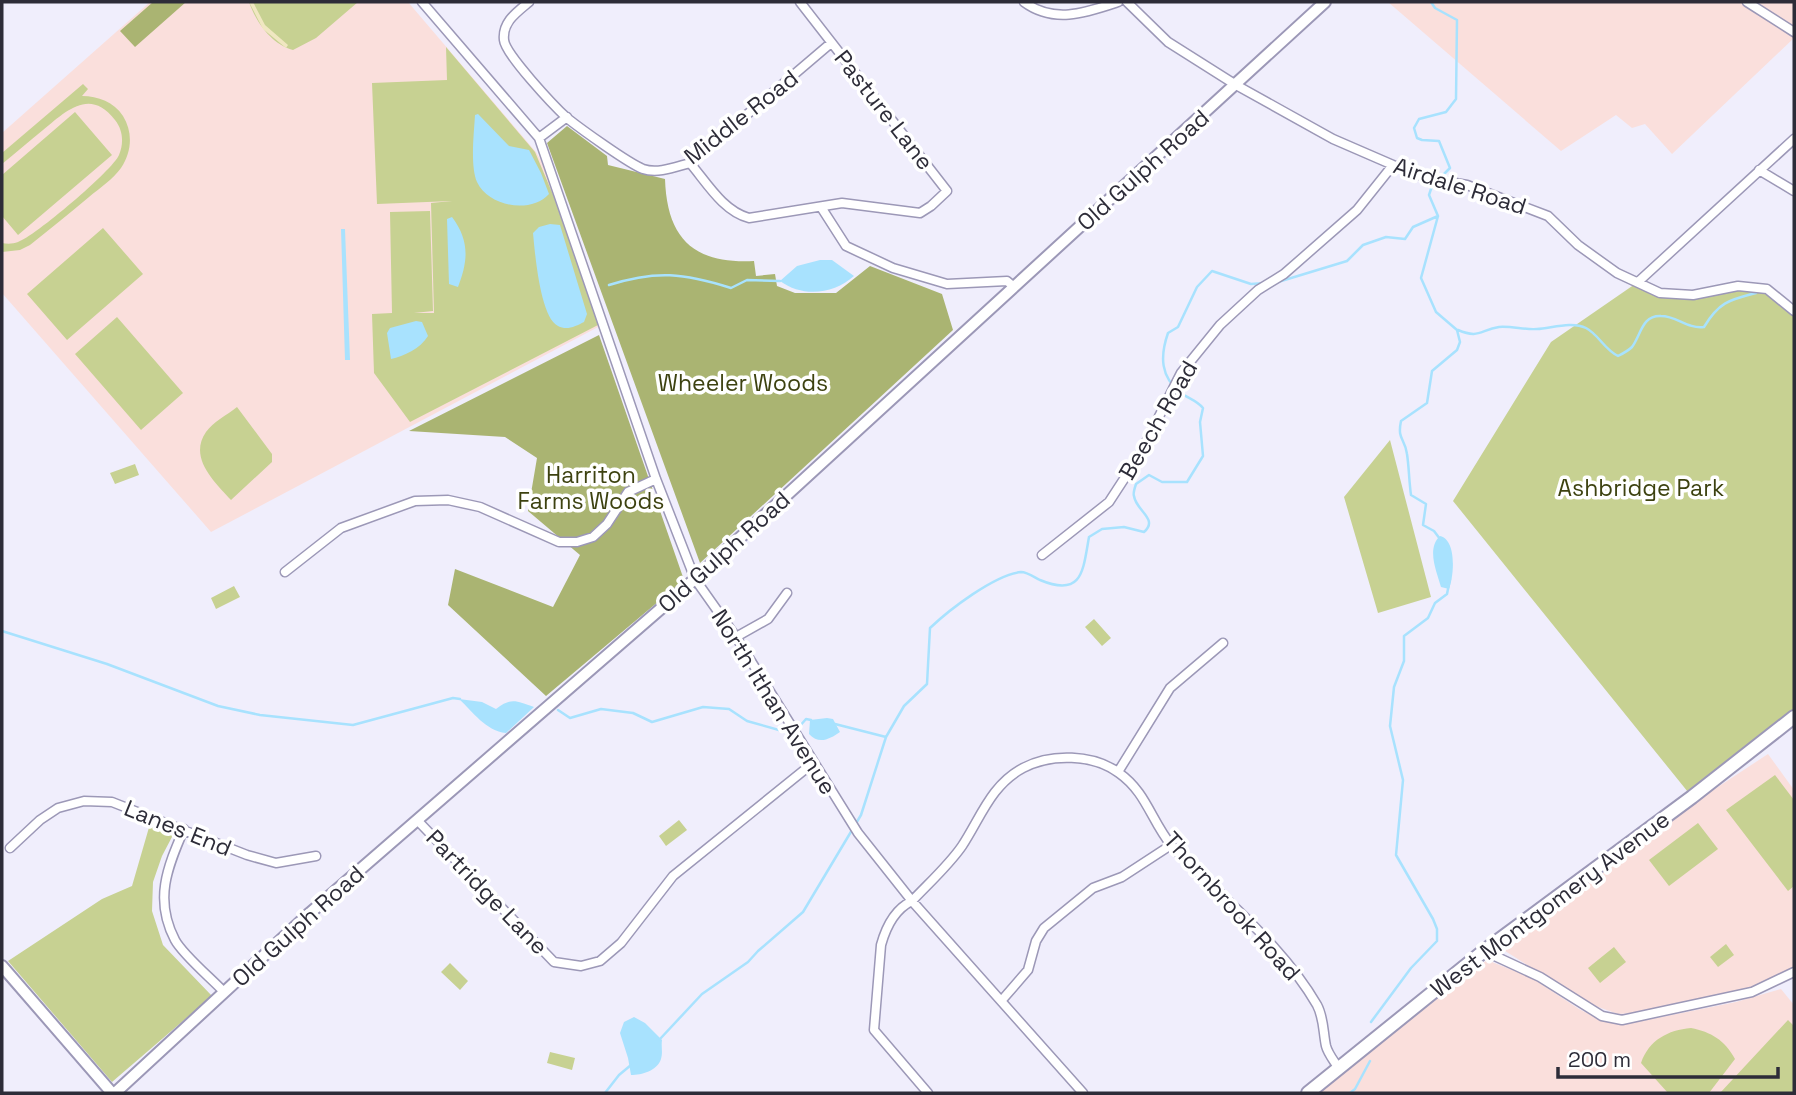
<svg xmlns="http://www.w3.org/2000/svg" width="1796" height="1095" viewBox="0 0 1796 1095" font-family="'Space Grotesk',sans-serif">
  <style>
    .education { fill: #fadfdc }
    .green { fill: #c7d192 }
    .forest { fill: #aab472 }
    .sand { fill: #f0e7c1 }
    .water { fill: #a8e2fe }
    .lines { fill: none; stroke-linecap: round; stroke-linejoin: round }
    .stream { stroke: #a8e2fe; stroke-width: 2.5 }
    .street-casing { stroke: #9c98b7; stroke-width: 11 }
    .secondary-casing { stroke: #9c98b7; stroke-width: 14 }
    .primary-casing { stroke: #9c98b7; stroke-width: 16 }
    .street { stroke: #fff; stroke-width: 8 }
    .secondary { stroke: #fff; stroke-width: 10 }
    .primary { stroke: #fff; stroke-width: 12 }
    .labels { text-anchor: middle; stroke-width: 7; stroke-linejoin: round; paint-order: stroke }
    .street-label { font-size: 23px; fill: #2d2c38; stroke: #fff }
    .park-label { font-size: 23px; fill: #3d4210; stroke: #fff }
  </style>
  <rect width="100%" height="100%" fill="#f0eefc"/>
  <!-- education -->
  <path class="education" d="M150 2H408L536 152 543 164 579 262 600 326 211 532 2 293V133Z
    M1388 2H1794V38L1672 154 1645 124 1632 128 1616 115 1561 151Z
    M1768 754 1794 790V967L1751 987 1728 994 1636 1013 1618 1014 1587 1003 1502 949 1689 806Z
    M1487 960 1532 978 1579 1009 1597 1018 1615 1023 1627 1024 1736 1002 1781 989 1794 1005V1093H1317Z"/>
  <!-- green -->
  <path class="green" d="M249 2H358L316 38 293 50C271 44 256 22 249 2Z
    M446 47 535 152 554 197 598 325 410 422 374 373 372 314 392 313 390 212 430 211 433 311 414 313H434L431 203 452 201 377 204 372 83 447 80Z
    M83 84 88 89 82 96C98 96 114 102 123 116 133 132 132 152 121 168 113 179 100 188 89 197 70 213 50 229 30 245L20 250 2 252V243C7 244 13 244 18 242 34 237 113 170 119 155 124 143 123 130 115 120 90 87 66 111 43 130 29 141 16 153 2 164V153Z
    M75 112 112 155 18 235 2 216V175Z
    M103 228 143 274 67 340 27 294Z
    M1638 282 1660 293 1693 295 1738 286 1767 289 1794 311V717L1692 797 1453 501 1551 342Z
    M117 317 183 393 141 430 75 354Z
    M237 407 272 454V462L231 500C215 482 188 458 206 432 213 422 227 415 237 407Z
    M1390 440 1431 597 1378 613 1344 497Z
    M135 464 139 475 115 484 110 473Z
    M234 586 240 597 216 609 211 598Z
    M1094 619 1111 638 1102 646 1085 627Z
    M1775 775 1794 800V886L1788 891 1726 810Z
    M679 820 687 830 666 846 659 836Z
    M1698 823 1718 849 1669 886 1649 860Z
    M150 824 173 835 162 856 153 882 152 911 163 945 212 996 112 1082 8 961 102 899 132 886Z
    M1726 944 1734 955 1718 967 1710 957Z
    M1614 947 1626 962 1600 983 1588 968Z
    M450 963 468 981 460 990 441 972Z
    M1788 1020 1794 1026V1093H1720Z
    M1691 1028C1711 1032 1725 1040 1735 1059L1709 1093H1668L1641 1063C1649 1040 1668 1030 1691 1028Z
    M550 1052 575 1058 572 1070 547 1063Z"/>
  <!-- forest -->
  <path class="forest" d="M153 2H186L135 47 120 31Z
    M567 126 607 156 608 165 665 179C667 239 694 264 754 261L756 276 775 274 777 286 795 293H836L870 266 942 294 953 330 700 563 547 143Z
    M599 335 684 580 546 696 448 605 455 569 553 607 580 555 528 511 537 458 505 437 409 431Z"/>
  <!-- sand -->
  <path class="sand" d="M249 2H253L265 25 288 45 286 48 263 29Z"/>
  <!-- water -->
  <path class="water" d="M478 114 509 146 529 150 541 173 549 194C531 214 489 207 477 182 470 166 474 133 475 115Z
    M452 217C470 241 468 261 458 287L449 284 447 219Z
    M550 224 560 225 587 314 584 322C576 326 567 331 558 326 540 317 535 253 533 233L539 227Z
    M341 229H345L350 360H345Z
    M820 260H832L854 276C834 294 803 298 780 281L797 266Z
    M416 321 422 322 428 336C420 349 404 356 391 359L387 333 390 328Z
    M1440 536C1457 540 1454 576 1449 589L1441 587C1437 572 1426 549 1440 536Z
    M459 699 482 702 496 709C512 697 516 701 534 707L506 733C486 731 473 712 459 699Z
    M827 718 833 719 840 732C830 739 819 745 809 734L810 720Z
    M634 1017 645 1023 662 1040C661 1047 663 1052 661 1059 657 1071 642 1075 631 1075L628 1058 620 1033 624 1022Z"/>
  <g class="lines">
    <!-- stream -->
    <path class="stream" d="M1431 2 1435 8 1457 20 1456 99 1446 112 1419 119 1414 128 1417 138 1422 140 1439 141 1450 168 1432 186 1429 195 1438 216 1421 278 1436 312 1457 330 1460 342 1457 350 1432 371 1427 403 1401 421C1397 440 1405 438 1407 454 1409 467 1409 481 1411 495L1426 504 1423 525 1434 531 1440 539
      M1278 282 1347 261 1363 245 1386 237 1405 239 1413 227 1438 216
      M609 285C656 270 684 273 731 288L747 280 780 281
      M1458 330C1479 339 1480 330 1499 327 1512 326 1525 330 1537 329 1552 328 1572 321 1586 328 1599 335 1604 349 1618 356 1624 353 1628 351 1632 347 1641 335 1642 315 1661 316 1677 316 1687 329 1704 327 1719 302 1729 300 1756 293
      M2 631 107 664 218 706 260 715 353 725 453 698 460 699
      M558 710 570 718 601 709 633 713 652 722 703 707 729 709 747 721 786 732
      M835 724 886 737
      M799 727 806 719 811 720
      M1371 1022 1411 968 1437 941V929L1433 919 1396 855 1403 780 1390 726 1394 687 1404 661V636L1428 618 1435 603 1447 594 1450 579
      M660 1039 702 994 748 962 758 951 803 912 861 815 886 737 904 706 927 684 930 628C949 610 994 575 1021 572 1027 572 1034 577 1040 580 1083 598 1083 570 1089 537L1102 529 1124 527 1144 532C1159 519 1136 511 1134 496 1133 494 1135 487 1136 484L1149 475 1162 482H1187L1203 456 1200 422 1203 408C1196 400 1189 399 1181 393 1160 377 1160 356 1168 333L1178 327 1197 287 1212 271 1251 284 1265 283
      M605 1093 619 1075 631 1065
      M1350 1093 1355 1089 1370 1061"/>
    <!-- street casing -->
    <g class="street-casing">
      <path id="street" d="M422 2 539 138 656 479 695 579 736 637 858 833 912 901 1083 1093
        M529 2C517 12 502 22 504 40 505 54 554 106 567 118 581 129 628 163 643 169 658 174 675 167 690 163L831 43
        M1024 2C1054 24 1085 13 1118 2
        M1127 2 1168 42 1236 85 1333 139 1393 165 1426 178 1467 185 1548 216 1578 245 1617 273 1660 293 1693 295 1738 286 1767 289 1794 311
        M1747 2 1794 32
        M539 138 567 117
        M690 163C707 183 723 211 749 218L842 203 920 213 931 206 947 191 800 2
        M1759 170 1794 191
        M821 207 846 246 893 268 947 284 1007 281 1014 287
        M1638 282 1794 139
        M1042 555 1109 502 1139 456 1181 373 1220 325 1258 290 1284 274 1357 210 1393 165
        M285 572 341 528 415 501 448 500 480 507 559 542H577L593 537 607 524 628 492 656 479
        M736 637 768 619 787 593
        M1118 772 1170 688 1223 643
        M417 820 554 962 581 966 600 961 621 943 673 876 813 763
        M184 829C167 868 154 900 175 940 183 955 212 979 224 992
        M10 848 40 820 58 808 84 801 112 802 247 855 276 863 316 856
        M1484 951 1540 977 1602 1016 1622 1020 1752 992 1794 972
        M1002 1000 1028 970 1036 941 1044 928 1093 888 1122 877 1171 845
        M928 1093 874 1030 881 945C886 927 895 909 912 901 929 883 949 865 962 846 981 817 991 785 1023 768 1051 753 1093 754 1119 773 1146 792 1151 820 1171 845 1182 858 1196 870 1209 882 1248 920 1289 957 1317 1005 1324 1018 1323 1032 1326 1046 1328 1054 1335 1062 1339 1069"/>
    </g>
    <!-- secondary casing -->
    <g class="secondary-casing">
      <path id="secondary" d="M2 966 112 1093
        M115 1093 310 913 695 579 1325 2"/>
    </g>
    <!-- primary casing -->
    <g class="primary-casing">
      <path id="primary" d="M1308 1093 1484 951 1692 797 1794 717"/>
    </g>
    <!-- street -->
    <use href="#street" class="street"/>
    <!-- secondary -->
    <use href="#secondary" class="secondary"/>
    <!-- primary -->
    <use href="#primary" class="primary"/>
  </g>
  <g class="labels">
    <!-- street labels -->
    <g class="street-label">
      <text transform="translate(884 110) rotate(52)" y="8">Pasture Lane</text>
      <text transform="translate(741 117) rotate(-38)" y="8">Middle Road</text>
      <text transform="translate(1143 170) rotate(-42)" y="8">Old Gulph Road</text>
      <text transform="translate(1460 186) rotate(18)" y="8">Airdale Road</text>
      <text transform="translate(1158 420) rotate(-60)" y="8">Beech Road</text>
      <text transform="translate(724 552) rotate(-42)" y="8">Old Gulph Road</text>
      <text transform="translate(774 702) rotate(58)" y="8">North Ithan Avenue</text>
      <text transform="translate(178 828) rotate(22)" y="8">Lanes End</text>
      <text transform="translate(487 892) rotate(46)" y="8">Partridge Lane</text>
      <text transform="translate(1550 904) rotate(-37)" y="8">West Montgomery Avenue</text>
      <text transform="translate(1232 906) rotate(48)" y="8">Thornbrook Road</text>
      <text transform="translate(298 926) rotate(-42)" y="8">Old Gulph Road</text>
    </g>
    <!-- park labels -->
    <g class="park-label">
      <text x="743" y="391">Wheeler Woods</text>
      <text x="591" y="483">Harriton<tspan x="591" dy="26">Farms Woods</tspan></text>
      <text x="1641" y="496">Ashbridge Park</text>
    </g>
  </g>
  <!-- border -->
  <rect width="1796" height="1095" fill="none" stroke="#2d2c38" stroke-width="7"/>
  <!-- scale -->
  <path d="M1558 1067v10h220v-10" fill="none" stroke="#2d2c38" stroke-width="3.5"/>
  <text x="1568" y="1067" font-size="21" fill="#2d2c38" stroke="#ffffff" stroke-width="5" paint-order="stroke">200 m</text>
</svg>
